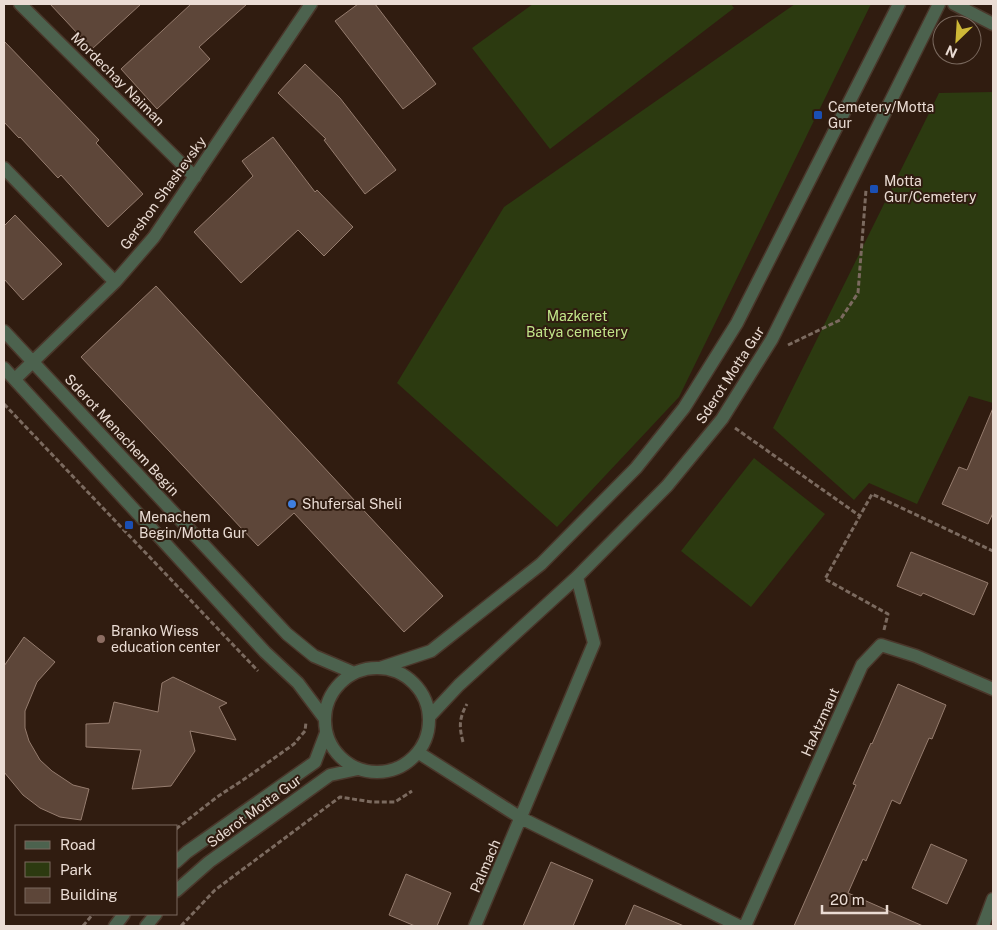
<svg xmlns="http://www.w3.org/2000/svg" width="997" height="930" viewBox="0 0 997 930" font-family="'Public Sans',sans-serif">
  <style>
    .green { fill: #2c3a10 }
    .building { fill: #5d4639; stroke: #957c6e }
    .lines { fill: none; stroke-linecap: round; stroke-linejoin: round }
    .minor-casing { stroke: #4a372b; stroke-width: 15 }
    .path { stroke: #7b6a5f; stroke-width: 3; stroke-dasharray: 5 2.5; stroke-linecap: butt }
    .minor { stroke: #4c624e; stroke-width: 12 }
    .transit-dot { fill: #1a4fb4; stroke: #301c10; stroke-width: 2 }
    .shop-dot { fill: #3f7fe0; stroke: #301c10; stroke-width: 2 }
    .education-dot { fill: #8d6e63; stroke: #301c10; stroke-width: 2 }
    .labels { text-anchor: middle; stroke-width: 4; stroke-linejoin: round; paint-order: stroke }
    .street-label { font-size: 14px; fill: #eadcd4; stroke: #301c10 }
    .poi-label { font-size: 14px; fill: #eadcd4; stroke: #301c10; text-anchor: start }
    .park-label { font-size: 14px; fill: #c1e589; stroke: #301c10 }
  </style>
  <rect width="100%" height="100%" fill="#301c10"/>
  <!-- green -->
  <path class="green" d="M533 4H731L734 8 550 149 472 48Z
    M795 4H871L679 397 557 527 397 383 504 207Z
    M993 92V403L969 396 917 504 869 483 854 500 773 428 939 93Z
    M754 458 825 514 751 607 681 551Z"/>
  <!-- building -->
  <path class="building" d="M50 4H141L92 49Z
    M191 4H247L199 47 210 59 157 109 121 69Z
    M358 4H375L436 84 403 109 335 21Z
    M4 41 99 140 96 143 143 194 108 227 61 175 58 178 20 137 19 138 4 122Z
    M305 64 340 98 396 170 365 194 324 140 326 139 278 93Z
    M273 137 315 192 317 190 353 227 324 256 298 230 241 283 194 232 253 176 242 161Z
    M15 215 62 264 23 300 4 279V226Z
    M156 286 443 596 404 632 294 513 258 546 81 357Z
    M993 408V513L988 524 942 504 959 467 967 470Z
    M911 552 988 583 974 615 923 593 921 596 897 586Z
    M24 637 55 662 37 682 25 711V728L29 741 40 760 52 771 73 785 89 789 81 820 60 817 40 808 23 795 4 772V666Z
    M173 677 227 703 219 707 236 740 190 731 195 751 171 786 132 789 141 750 86 747V724L109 723 114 702 158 712 162 683Z
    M898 684 946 705 932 739 929 738 900 804 892 800 866 861 863 859 848 893 923 926H794L856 785 853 784 871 743 872 744Z
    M931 844 967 860 947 904 912 888Z
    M551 862 593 880 573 926H523Z
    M406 874 451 893 437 926H415L389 915Z
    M634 905 684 926H625Z"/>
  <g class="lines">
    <!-- minor casing -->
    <g class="minor-casing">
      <path id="minor" d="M20 4 195 177
        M954 4 993 24
        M4 168 115 282
        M4 331 287 634 314 656 354 673
        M4 368 265 652 298 683 325 719
        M15 379 115 282 154 237 311 4
        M325 720a52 52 0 1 1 104 0a52 52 0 1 1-104 0Z
        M380 668 431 651 541 564 636 468 684 408 737 323 899 4
        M430 716 459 685 577 577 667 486 722 419 772 339 939 4
        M419 753 521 818 739 926
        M176 862 187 852 315 762 326 733
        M176 891 209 862 330 775 358 769
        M115 926 124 914
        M146 926 156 914
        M475 926 594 643 577 577
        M745 926 862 665 881 645 916 656 993 689
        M983 926 993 899"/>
    </g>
    <!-- path -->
    <path class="path" d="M788 345 840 320 858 293 866 190
      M4 404 258 671
      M735 428 860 516
      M884 630 888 614 825 579 872 494 993 551
      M463 742C459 727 459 718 467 704
      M176 829 217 797 249 776 294 744 305 731 306 722
      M83 926 93 914
      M181 926 215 890 340 797 372 802H395L412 791"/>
    <!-- minor -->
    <use href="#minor" class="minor"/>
  </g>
  <!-- markers -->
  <g class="transit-dot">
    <rect x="813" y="110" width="10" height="10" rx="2.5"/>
    <rect x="869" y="184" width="10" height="10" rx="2.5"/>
    <rect x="124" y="520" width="10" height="10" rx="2.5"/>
  </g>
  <circle class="shop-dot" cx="292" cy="504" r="5"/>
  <circle class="education-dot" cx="101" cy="639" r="5"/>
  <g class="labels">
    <!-- street labels -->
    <g class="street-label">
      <text transform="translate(118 79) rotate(45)" y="5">Mordechay Naiman</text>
      <text transform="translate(163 193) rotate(-54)" y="5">Gershon Shashevsky</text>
      <text transform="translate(730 375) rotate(-57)" y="5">Sderot Motta Gur</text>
      <text transform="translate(122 435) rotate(47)" y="5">Sderot Menachem Begin</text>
      <text transform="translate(820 722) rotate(-66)" y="5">HaAtzmaut</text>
      <text transform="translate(254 811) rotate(-36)" y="5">Sderot Motta Gur</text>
      <text transform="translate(485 866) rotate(-67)" y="5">Palmach</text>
    </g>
    <!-- poi labels -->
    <g class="poi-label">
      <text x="828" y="112">Cemetery/Motta<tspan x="828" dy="16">Gur</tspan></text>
      <text x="884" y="186">Motta<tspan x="884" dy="16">Gur/Cemetery</tspan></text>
      <text x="302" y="509">Shufersal Sheli</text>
      <text x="139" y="522">Menachem<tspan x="139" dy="16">Begin/Motta Gur</tspan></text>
      <text x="111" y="636">Branko Wiess<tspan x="111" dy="16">education center</tspan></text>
    </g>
    <!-- park labels -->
    <g class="park-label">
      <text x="577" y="321">Mazkeret<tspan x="577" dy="16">Batya cemetery</tspan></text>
    </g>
  </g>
  <!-- border -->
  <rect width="997" height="930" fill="none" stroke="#eadcd4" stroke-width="10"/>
  <!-- legend -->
  <rect x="15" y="825" width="162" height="90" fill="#301c10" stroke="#7a695e"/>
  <rect x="25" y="841" width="25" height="8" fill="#4c624e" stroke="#7a695e"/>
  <text x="60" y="850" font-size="15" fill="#eadcd4">Road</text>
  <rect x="25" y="862" width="25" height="15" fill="#2c3a10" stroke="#7a695e"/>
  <text x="60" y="875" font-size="15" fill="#eadcd4">Park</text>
  <rect x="25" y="888" width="25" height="15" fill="#5d4639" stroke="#7a695e"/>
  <text x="60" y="900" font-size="15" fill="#eadcd4">Building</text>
  <!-- north arrow -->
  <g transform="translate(957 40) rotate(205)"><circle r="24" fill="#301c10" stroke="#7a695e"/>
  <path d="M0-4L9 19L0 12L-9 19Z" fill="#ceb837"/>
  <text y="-8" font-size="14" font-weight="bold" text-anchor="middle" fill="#eadcd4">N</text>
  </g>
  <!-- scale -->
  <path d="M822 905v8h65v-8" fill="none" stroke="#eadcd4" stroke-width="2.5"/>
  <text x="830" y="905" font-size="15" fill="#eadcd4" stroke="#301c10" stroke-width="4" paint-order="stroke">20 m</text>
</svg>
